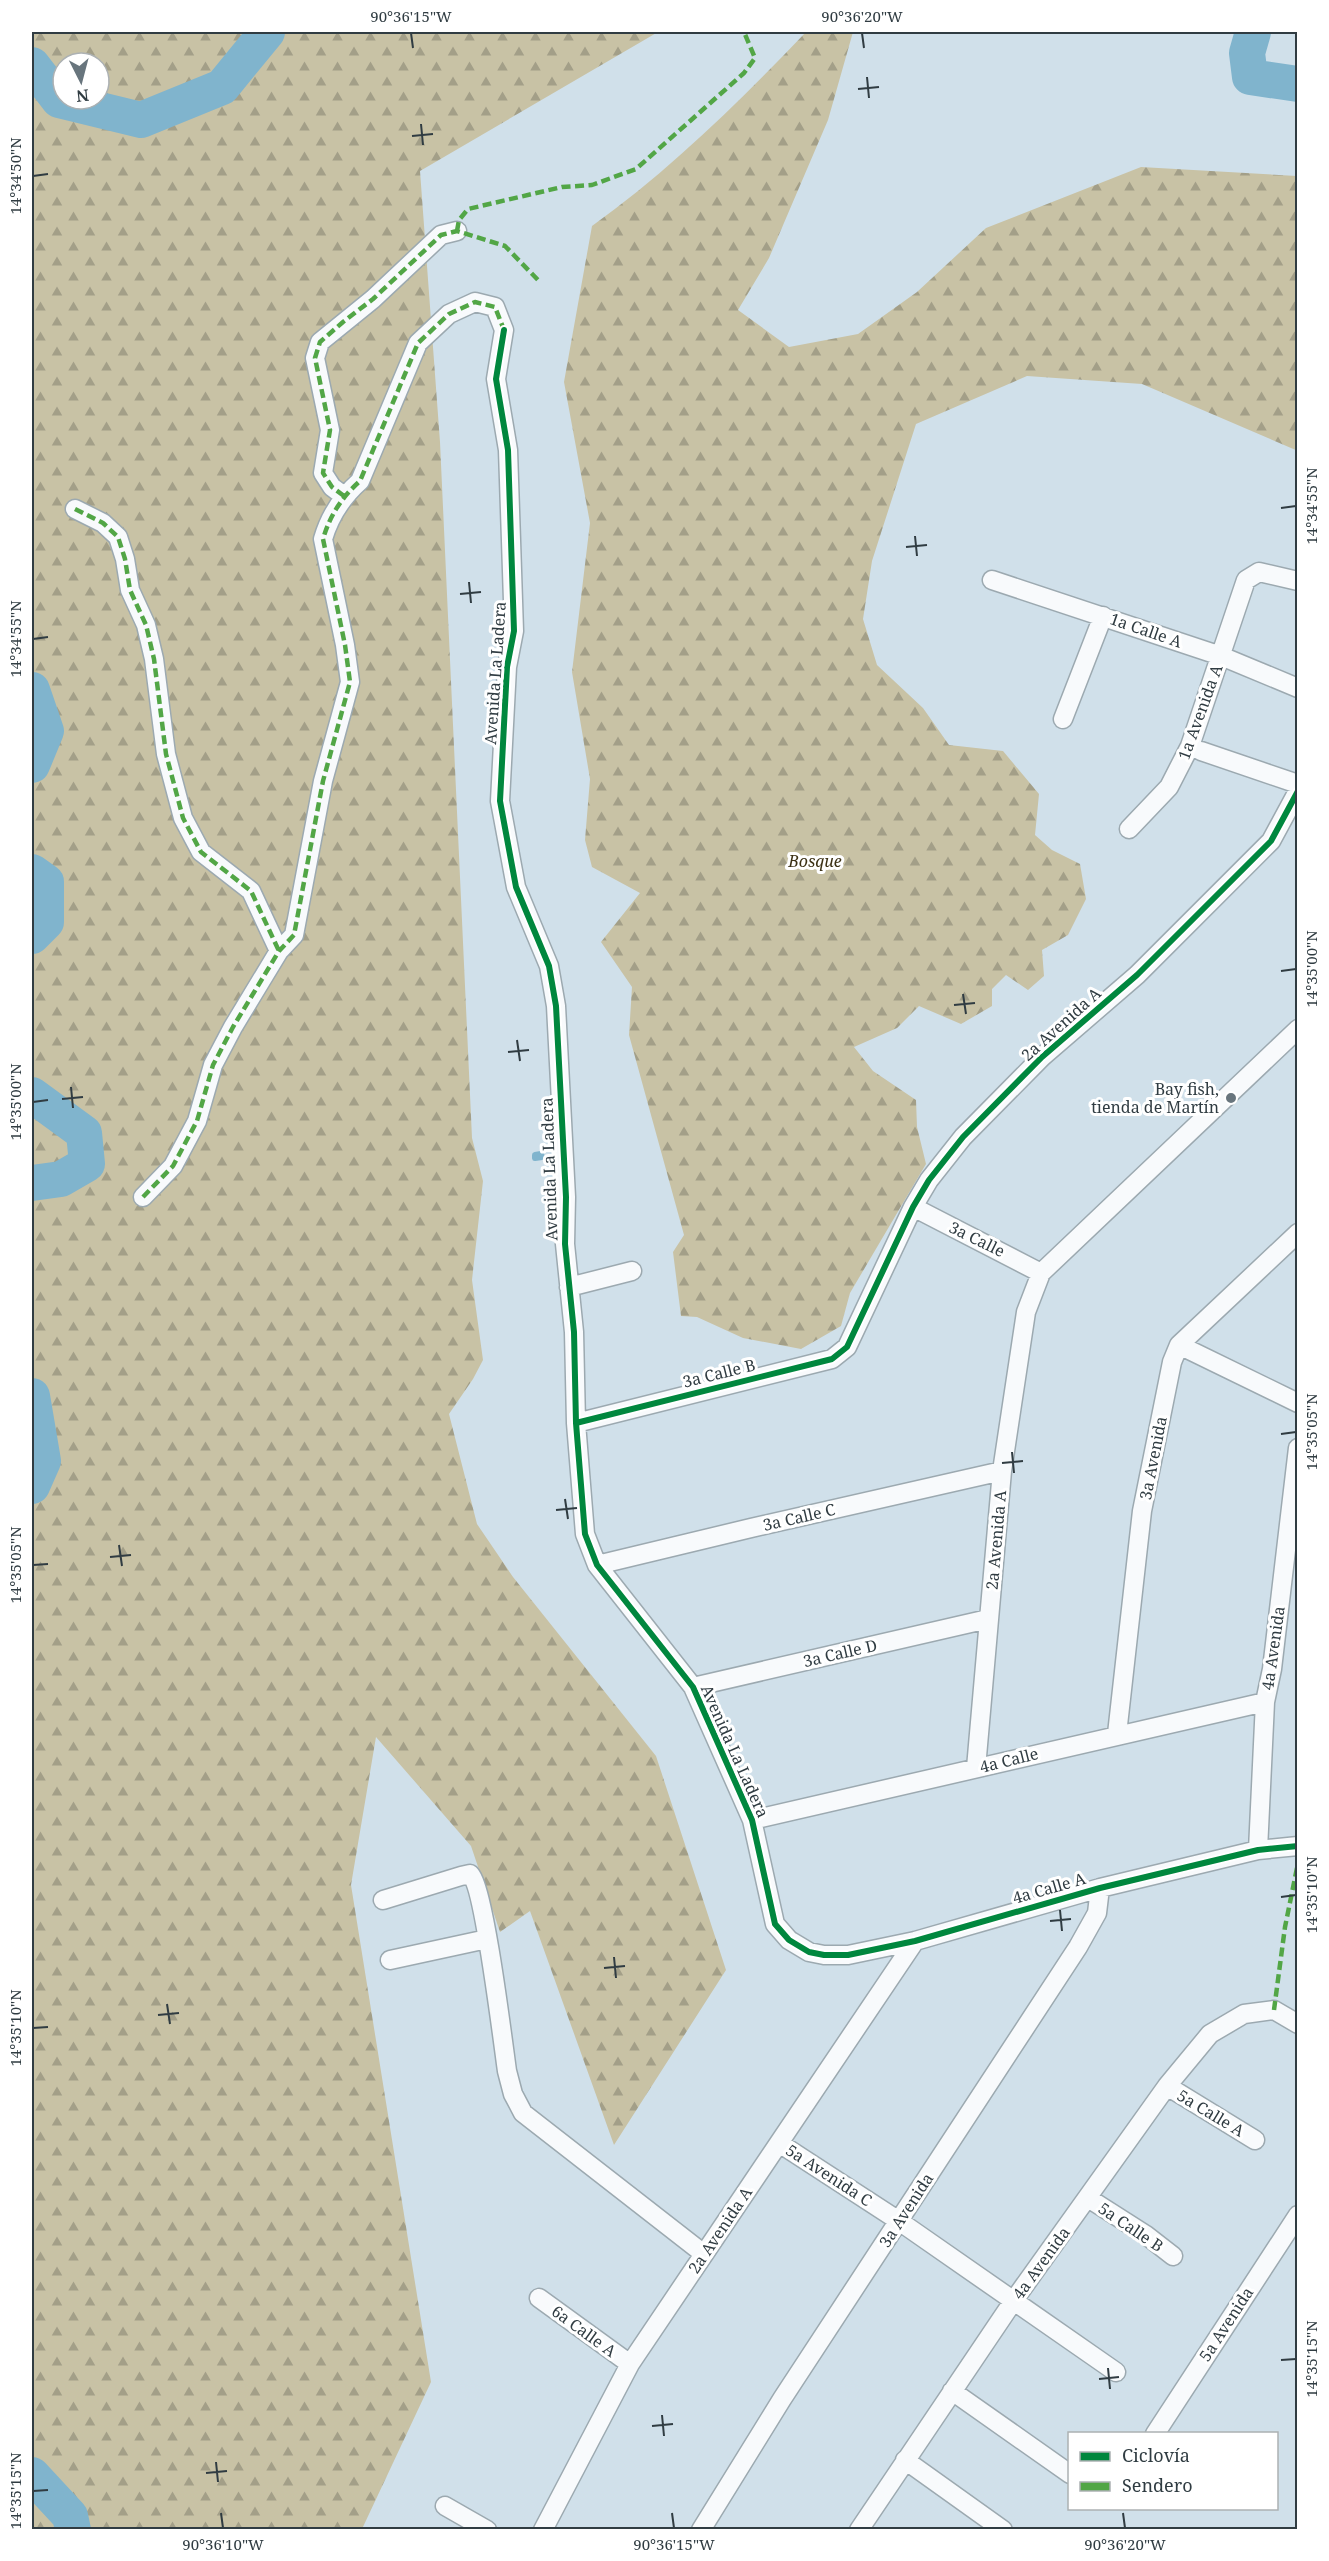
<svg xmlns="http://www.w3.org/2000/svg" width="1329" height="2561" viewBox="0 0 1329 2561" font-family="'Noto Serif',serif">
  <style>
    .forest { fill: url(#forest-firs); fill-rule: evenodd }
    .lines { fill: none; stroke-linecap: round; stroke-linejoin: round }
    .stream { stroke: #80b4cd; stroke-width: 6 }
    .river { stroke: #80b4cd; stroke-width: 36 }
    .street-casing { stroke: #9ca9b0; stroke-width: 21 }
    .street { stroke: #f8fafc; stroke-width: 18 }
    .quiet { stroke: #52a646; stroke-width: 4.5; stroke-dasharray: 9 4.5; stroke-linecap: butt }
    .cycleway-casing { stroke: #fff; stroke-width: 10 }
    .cycleway { stroke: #00873e; stroke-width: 6 }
    .ticks { fill: none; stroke: #303c42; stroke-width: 2 }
    .poi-dot { fill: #68757d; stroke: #fff; stroke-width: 2 }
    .labels { text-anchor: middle; stroke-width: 6; stroke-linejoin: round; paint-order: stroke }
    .street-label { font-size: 16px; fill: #303c42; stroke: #fff }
    .park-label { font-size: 16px; font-style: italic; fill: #3b3014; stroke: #fff }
    .poi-label { font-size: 16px; fill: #303c42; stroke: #fff; text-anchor: end }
    .neatline { fill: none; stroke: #303c42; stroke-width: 2 }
    .ticks-label { font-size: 15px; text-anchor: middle; fill: #303c42 }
  </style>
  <defs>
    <pattern id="forest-firs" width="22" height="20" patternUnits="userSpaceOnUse" patternTransform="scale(1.5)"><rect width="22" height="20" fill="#c8c2a5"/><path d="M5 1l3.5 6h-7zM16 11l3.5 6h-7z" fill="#a39f88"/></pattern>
  </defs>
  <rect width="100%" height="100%" fill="#d0e0ea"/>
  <!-- forest -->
  <path class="forest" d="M32 32H658L420 171 440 442 472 1138 483 1181 472 1280 483 1360 473 1379 449 1414 477 1524 513 1577 656 1756 726 1970 614 2145 530 1911 500 1932 471 1846 376 1737 351 1885 431 2382 362 2529 32 2530ZM63 63H99V99H63Z
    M806 32H853L828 120 769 258 738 310 789 347 858 334 917 292 986 228 1141 167 1297 176 1298 451 1142 384 1027 376 916 424 872 561 863 619 877 665 923 708 949 745 1003 751 1039 794 1035 835 1052 850 1080 864 1086 899 1068 935 1042 950 1044 976 1028 990 1006 975 992 989V1006L961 1024 919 1006 897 1028 854 1047 873 1071 916 1100 917 1127 926 1164 850 1293 841 1326 801 1349 743 1338 697 1317 681 1316 673 1252 684 1235 629 1035 632 987 601 942 640 893 592 867 585 840 590 779 572 672 590 523 564 382 592 226C670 170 740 101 806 32Z"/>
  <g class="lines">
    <!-- stream -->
    <path class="stream" d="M541 1154 542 1157 535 1158V1155Z"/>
    <!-- river -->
    <path class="river" d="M1253 32 1247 53 1250 77 1298 84
      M32 65 59 100 141 120 222 87 267 32
      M32 690 46 731 32 765
      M32 872 46 882V922L32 936
      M32 1095 84 1133 87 1164 61 1179 32 1183
      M32 1396 43 1461 32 1486
      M32 2475 70 2516 73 2530"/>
    <!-- street casing -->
    <g class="street-casing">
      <path id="street" d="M344 496 332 487 323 473 330 430 315 358 320 342 373 299 441 235 457 231
        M75 509 103 523 118 537 125 559 130 590 146 625 154 659 166 754 183 818 201 852 251 891 279 951
        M992 580 1221 656 1298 688
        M1063 719 1103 616
        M1201 751 1298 784
        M1129 829 1169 787 1190 746 1246 580 1259 572 1298 581
        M143 1197 173 1166 197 1121 213 1065 233 1027 279 951 294 935 323 781 350 682 345 645 323 539C330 515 342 497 360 481L418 343 449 314 475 302 495 307 504 330 496 379 508 450 514 631 507 667 500 801 516 887 549 966 556 1006 566 1197 565 1244 574 1332 576 1423 585 1534 597 1565 693 1687 752 1820 775 1924 789 1940 809 1952 824 1955H848L915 1941 1100 1888 1258 1850 1298 1846
        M913 1207 1041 1273
        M569 1287 632 1271
        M1179 1345 1298 1403
        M576 1423 832 1359 847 1347 913 1207 929 1180 963 1137 1042 1057 1137 975 1271 841 1298 791
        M597 1565 751 1528 1002 1471
        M693 1687 988 1619
        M1117 1734 1142 1511 1172 1362 1179 1345 1298 1233
        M976 1768 1002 1471 1026 1312 1041 1273 1298 1029
        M752 1820 1265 1702
        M1258 1850 1265 1702 1272 1669 1298 1448
        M383 1900 461 1876 470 1874C484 1886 503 2043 507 2071L513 2094 523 2113 704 2254
        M390 1960 487 1939
        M1167 2086 1255 2140
        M779 2143 899 2221 1116 2372
        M1088 2198 1146 2235 1173 2256
        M539 2298 630 2364
        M952 2391 1070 2474
        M1155 2434 1298 2215
        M905 2460 1003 2530
        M445 2506 487 2530
        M543 2530 630 2364 915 1941
        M701 2530 782 2399 1078 1947 1097 1913 1100 1888
        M859 2530 1014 2300 1167 2086 1210 2034 1244 2014 1274 2010 1298 2024"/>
    </g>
    <!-- street -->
    <use href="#street" class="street"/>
    <!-- quiet -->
    <path class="quiet" d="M457 231 459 220 468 209 562 187 592 185 636 169 744 73 755 58 744 32
      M344 496 332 487 323 473 330 430 315 358 320 342 343 322 373 299 441 235 457 231 505 246 538 280
      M75 509 103 523 118 537 125 559 130 590 146 625 154 659 166 754 183 818 201 852 251 891 279 951
      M143 1197 173 1166 197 1121 213 1065 233 1027 279 951 294 935 323 781 350 682 345 645 323 539C330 515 342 497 360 481L418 343 449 314 475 302 495 307 504 330
      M1274 2010 1285 1927 1298 1863"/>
    <!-- cycleway casing -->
    <g class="cycleway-casing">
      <path id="cycleway" d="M504 330 496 379 508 450 514 631 507 667 500 801 516 887 549 966 556 1006 566 1197 565 1244 574 1332 576 1423 585 1534 597 1565 693 1687 752 1820 775 1924 789 1940 809 1952 824 1955H848L915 1941 1100 1888 1258 1850 1298 1846
        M576 1423 832 1359 847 1347 913 1207 929 1180 963 1137 1042 1057 1137 975 1271 841 1298 791"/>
    </g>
    <!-- cycleway -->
    <use href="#cycleway" class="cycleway"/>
  </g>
  <!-- ticks -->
  <path class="ticks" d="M411 33 413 48M862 33 864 48M867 77 869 98M858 89 879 87M421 124 423 145M412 136 433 134M33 176 48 174M1281 508 1296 506M915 536 917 556M906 547 927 545M469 582 471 603M460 594 481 592M33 639 48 637M1281 971 1296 969M963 994 966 1014M954 1005 975 1003M517 1040 520 1061M508 1052 529 1050M71 1087 73 1108M62 1099 83 1097M33 1102 48 1100M1281 1434 1296 1432M1012 1452 1014 1473M1002 1463 1023 1461M565 1499 568 1519M556 1510 577 1508M119 1545 122 1566M110 1557 131 1555M33 1565 48 1564M1281 1897 1296 1895M1060 1910 1062 1931M1050 1921 1071 1919M614 1957 616 1978M604 1968 625 1966M167 2004 170 2024M158 2015 179 2013M33 2028 48 2027M1281 2360 1296 2359M1108 2368 1110 2389M1099 2379 1119 2377M662 2415 664 2436M652 2426 673 2424M216 2462 218 2482M206 2473 227 2471M33 2491 48 2490M221 2513 223 2528M672 2513 674 2528M1123 2513 1125 2528"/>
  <!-- markers -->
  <circle class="poi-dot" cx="1231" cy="1098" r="6"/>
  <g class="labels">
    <!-- street labels -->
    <g class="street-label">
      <text transform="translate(1146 630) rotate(19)" y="6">1a Calle A</text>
      <text transform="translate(495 673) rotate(-86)" y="6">Avenida La Ladera</text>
      <text transform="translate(1200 712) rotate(-70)" y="6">1a Avenida A</text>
      <text transform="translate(1061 1024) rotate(-42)" y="6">2a Avenida A</text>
      <text transform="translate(549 1169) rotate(-92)" y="6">Avenida La Ladera</text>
      <text transform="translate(977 1239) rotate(26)" y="6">3a Calle</text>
      <text transform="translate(719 1373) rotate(-14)" y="6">3a Calle B</text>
      <text transform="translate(1153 1458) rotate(-79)" y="6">3a Avenida</text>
      <text transform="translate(799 1517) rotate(-13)" y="6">3a Calle C</text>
      <text transform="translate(996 1540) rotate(-85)" y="6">2a Avenida A</text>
      <text transform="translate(1273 1648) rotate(-82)" y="6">4a Avenida</text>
      <text transform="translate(840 1653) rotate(-13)" y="6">3a Calle D</text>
      <text transform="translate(735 1751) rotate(66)" y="6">Avenida La Ladera</text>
      <text transform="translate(1009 1760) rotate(-14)" y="6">4a Calle</text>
      <text transform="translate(1049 1888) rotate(-16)" y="6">4a Calle A</text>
      <text transform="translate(1211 2113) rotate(31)" y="6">5a Calle A</text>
      <text transform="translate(829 2175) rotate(33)" y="6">5a Avenida C</text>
      <text transform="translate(906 2210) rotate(-57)" y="6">3a Avenida</text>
      <text transform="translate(1131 2227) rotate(34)" y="6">5a Calle B</text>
      <text transform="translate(720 2230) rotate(-56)" y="6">2a Avenida A</text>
      <text transform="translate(1041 2263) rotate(-54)" y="6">4a Avenida</text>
      <text transform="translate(1226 2324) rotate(-57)" y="6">5a Avenida</text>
      <text transform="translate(584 2331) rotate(36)" y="6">6a Calle A</text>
    </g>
    <!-- park labels -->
    <g class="park-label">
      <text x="815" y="867">Bosque</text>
    </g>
    <!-- poi labels -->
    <g class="poi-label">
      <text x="1219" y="1095">Bay fish,<tspan x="1219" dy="18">tienda de Martín</tspan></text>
    </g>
  </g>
  <!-- border -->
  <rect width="1329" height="2561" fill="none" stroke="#ffffff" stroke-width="66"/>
  <!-- legend -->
  <rect x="1068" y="2432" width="210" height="78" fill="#ffffff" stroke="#acb1b3" stroke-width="1.5"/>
  <rect x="1080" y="2452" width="30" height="9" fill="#00873e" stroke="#acb1b3" stroke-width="1.5"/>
  <text x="1122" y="2462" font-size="18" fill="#303c42">Ciclovía</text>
  <rect x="1080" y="2482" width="30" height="9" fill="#52a646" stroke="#acb1b3" stroke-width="1.5"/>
  <text x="1122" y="2492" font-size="18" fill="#303c42">Sendero</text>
  <!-- north arrow -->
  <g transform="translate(81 81) rotate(174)"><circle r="28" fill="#ffffff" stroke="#acb1b3" stroke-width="1.5"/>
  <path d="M0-4.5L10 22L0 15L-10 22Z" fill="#68757d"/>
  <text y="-9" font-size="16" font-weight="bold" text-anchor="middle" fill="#303c42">N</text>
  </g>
  <rect x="33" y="33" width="1263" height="2495" class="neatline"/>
  <g class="ticks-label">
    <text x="411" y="22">90°36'15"W</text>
    <text x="862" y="22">90°36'20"W</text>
    <text transform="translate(16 176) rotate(-90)" y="5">14°34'50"N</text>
    <text transform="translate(1312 506) rotate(-90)" y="5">14°34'55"N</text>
    <text transform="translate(16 639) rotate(-90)" y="5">14°34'55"N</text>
    <text transform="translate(1312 969) rotate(-90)" y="5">14°35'00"N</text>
    <text transform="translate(16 1102) rotate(-90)" y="5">14°35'00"N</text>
    <text transform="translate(1312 1432) rotate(-90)" y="5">14°35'05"N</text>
    <text transform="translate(16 1565) rotate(-90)" y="5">14°35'05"N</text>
    <text transform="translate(1312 1895) rotate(-90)" y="5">14°35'10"N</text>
    <text transform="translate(16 2028) rotate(-90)" y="5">14°35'10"N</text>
    <text transform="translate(1312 2359) rotate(-90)" y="5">14°35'15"N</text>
    <text transform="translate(16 2491) rotate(-90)" y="5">14°35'15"N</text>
    <text x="223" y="2550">90°36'10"W</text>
    <text x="674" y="2550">90°36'15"W</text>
    <text x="1125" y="2550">90°36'20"W</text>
  </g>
</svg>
